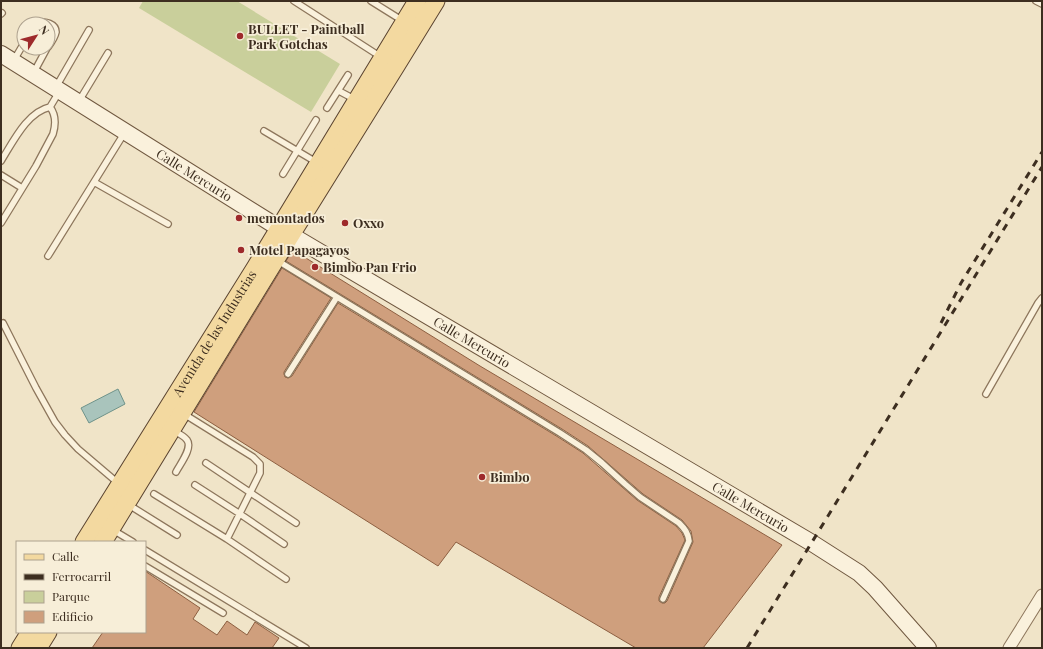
<svg xmlns="http://www.w3.org/2000/svg" width="1043" height="649" viewBox="0 0 1043 649" font-family="'Playfair Display',serif">
  <style>
    .green { fill: #c9cf9b }
    .water { fill: #a9c4bc; stroke: #6f938a }
    .building { fill: #cf9f7d; stroke: #8d5f41 }
    .lines { fill: none; stroke-linecap: round; stroke-linejoin: round }
    .service-casing { stroke: #8d765c; stroke-width: 8 }
    .minor-casing { stroke: #8d765c; stroke-width: 13 }
    .secondary-casing { stroke: #6f573f; stroke-width: 18 }
    .primary-casing { stroke: #5b4430; stroke-width: 19 }
    .service { stroke: #faf1dc; stroke-width: 5.5 }
    .minor { stroke: #faf1dc; stroke-width: 11 }
    .secondary { stroke: #faf1dc; stroke-width: 16 }
    .primary { stroke: #f3d9a0; stroke-width: 17 }
    .rail { stroke: #3d2e20; stroke-width: 3; stroke-dasharray: 7 7; stroke-linecap: butt }
    .poi-dot { fill: #9e2a2b; stroke: #f7eed8; stroke-width: 1.5 }
    .labels { text-anchor: middle; stroke-width: 3.5; stroke-linejoin: round; paint-order: stroke }
    .poi-label { font-size: 13px; font-weight: bold; fill: #3d2e20; stroke: #f7eed8; text-anchor: start }
    .street-label { font-size: 13px; fill: #3d2e20; stroke: #f7eed8 }
  </style>
  <rect width="100%" height="100%" fill="#f0e4c8"/>
  <!-- green -->
  <path class="green" d="M143 1H237L340 64 311 112 139 8Z"/>
  <!-- water -->
  <path class="water" d="M118 389 125 404 89 423 81 408Z"/>
  <!-- building -->
  <path class="building" d="M293 250 480 366 782 545 703 648H636L456 542 438 566 194 412 282 268 331 298 284 372V374L285 377 288 378 292 376 338 303 558 437 583 453 637 500 676 526 682 533 685 540 659 597V601L662 603H665L667 601 693 542 691 531 682 520 643 494 588 446 562 429 286 261Z
    M145 571 200 608 193 619 217 635 227 621 247 635 255 622 279 638 272 648H92L103 632H145Z"/>
  <g class="lines">
    <!-- service casing -->
    <g class="service-casing">
      <path id="service" d="M294 1 381 57
        M371 1 403 21
        M1036 1 1042 4
        M1 14 2 13
        M38 24C45 20 56 24 56 32 55 37 51 43 48 47
        M14 60 24 43
        M34 72 47 48
        M56 87 89 30
        M339 91 354 99
        M79 101 108 53
        M327 108 348 75
        M264 131 316 162
        M1 161C13 142 27 112 50 107L59 92
        M283 174 316 120
        M1 175 22 188
        M94 182 168 224
        M1 223 36 166 53 134C56 124 56 115 50 107
        M48 256 125 132
        M278 261 560 433 586 450 602 463 625 484 640 497 679 523C685 529 688 533 689 541L663 599
        M3 323 36 388 55 422 65 435 78 449 118 483
        M288 374 337 297
        M986 394 1038 303 1042 298
        M184 414 253 457 260 464V473L227 539 286 579
        M174 431C178 433 184 436 187 440 193 448 180 464 176 472
        M206 463 296 523
        M195 485 240 514 284 544
        M154 494 227 539
        M129 505 177 535
        M113 530 133 542
        M145 550 306 648
        M145 566 223 613"/>
    </g>
    <!-- minor casing -->
    <g class="minor-casing">
      <path id="minor" d="M1009 648 1042 595"/>
    </g>
    <!-- secondary casing -->
    <g class="secondary-casing">
      <g id="secondary">
        <path id="s1" d="M1 54 279 228 812 543 859 573 875 588 928 648"/>
      </g>
    </g>
    <!-- primary casing -->
    <g class="primary-casing">
      <g id="primary">
        <path id="s2" d="M84 542 255 268 417 1"/>
        <path d="M103 542 276 259 396 66 436 1"/>
        <path d="M20 648 30 632"/>
        <path d="M38 648 48 632"/>
      </g>
    </g>
    <!-- service -->
    <use href="#service" class="service"/>
    <!-- minor -->
    <use href="#minor" class="minor"/>
    <!-- secondary -->
    <use href="#secondary" class="secondary"/>
    <!-- primary -->
    <use href="#primary" class="primary"/>
    <!-- rail -->
    <path class="rail" d="M941 323 961 283 1042 152
      M747 648 1042 167"/>
  </g>
  <!-- markers -->
  <g class="poi-dot">
    <circle cx="240" cy="36" r="4"/>
    <circle cx="239" cy="218" r="4"/>
    <circle cx="345" cy="223" r="4"/>
    <circle cx="241" cy="250" r="4"/>
    <circle cx="315" cy="267" r="4"/>
    <circle cx="482" cy="477" r="4"/>
  </g>
  <g class="labels">
    <!-- poi labels -->
    <g class="poi-label">
      <text x="248" y="34">BULLET - Paintball<tspan x="248" dy="15">Park Gotchas</tspan></text>
      <text x="247" y="223">memontados</text>
      <text x="353" y="228">Oxxo</text>
      <text x="249" y="255">Motel Papagayos</text>
      <text x="323" y="272">Bimbo Pan Frio</text>
      <text x="490" y="482">Bimbo</text>
    </g>
    <!-- street labels -->
    <g class="street-label">
      <text dy="5" stroke="none"><textPath href="#s1" startOffset="228">Calle Mercurio</textPath></text>
      <text dy="5" stroke="none"><textPath href="#s2" startOffset="246">Avenida de las Industrias</textPath></text>
      <text dy="5" stroke="none"><textPath href="#s1" startOffset="552">Calle Mercurio</textPath></text>
      <text dy="5" stroke="none"><textPath href="#s1" startOffset="876">Calle Mercurio</textPath></text>
    </g>
  </g>
  <!-- border -->
  <rect width="1043" height="649" fill="none" stroke="#3d2e20" stroke-width="4"/>
  <!-- legend -->
  <rect x="16" y="541" width="130" height="92" fill="#f7eed8" stroke="#ada18e"/>
  <rect x="24" y="554" width="20" height="6" fill="#f3d9a0" stroke="#ada18e"/>
  <text x="52" y="561" font-size="12" fill="#3d2e20">Calle</text>
  <rect x="24" y="574" width="20" height="6" fill="#3d2e20" stroke="#ada18e"/>
  <text x="52" y="581" font-size="12" fill="#3d2e20">Ferrocarril</text>
  <rect x="24" y="591" width="20" height="12" fill="#c9cf9b" stroke="#ada18e"/>
  <text x="52" y="601" font-size="12" fill="#3d2e20">Parque</text>
  <rect x="24" y="611" width="20" height="12" fill="#cf9f7d" stroke="#ada18e"/>
  <text x="52" y="621" font-size="12" fill="#3d2e20">Edificio</text>
  <!-- north arrow -->
  <g transform="translate(36 36) rotate(54)"><circle r="19" fill="#f7eed8" stroke="#ada18e"/>
  <path d="M0-3L7 15L0 10L-7 15Z" fill="#9e2a2b"/>
  <text y="-6" font-size="11" font-weight="bold" text-anchor="middle" fill="#3d2e20">N</text>
  </g>
</svg>
